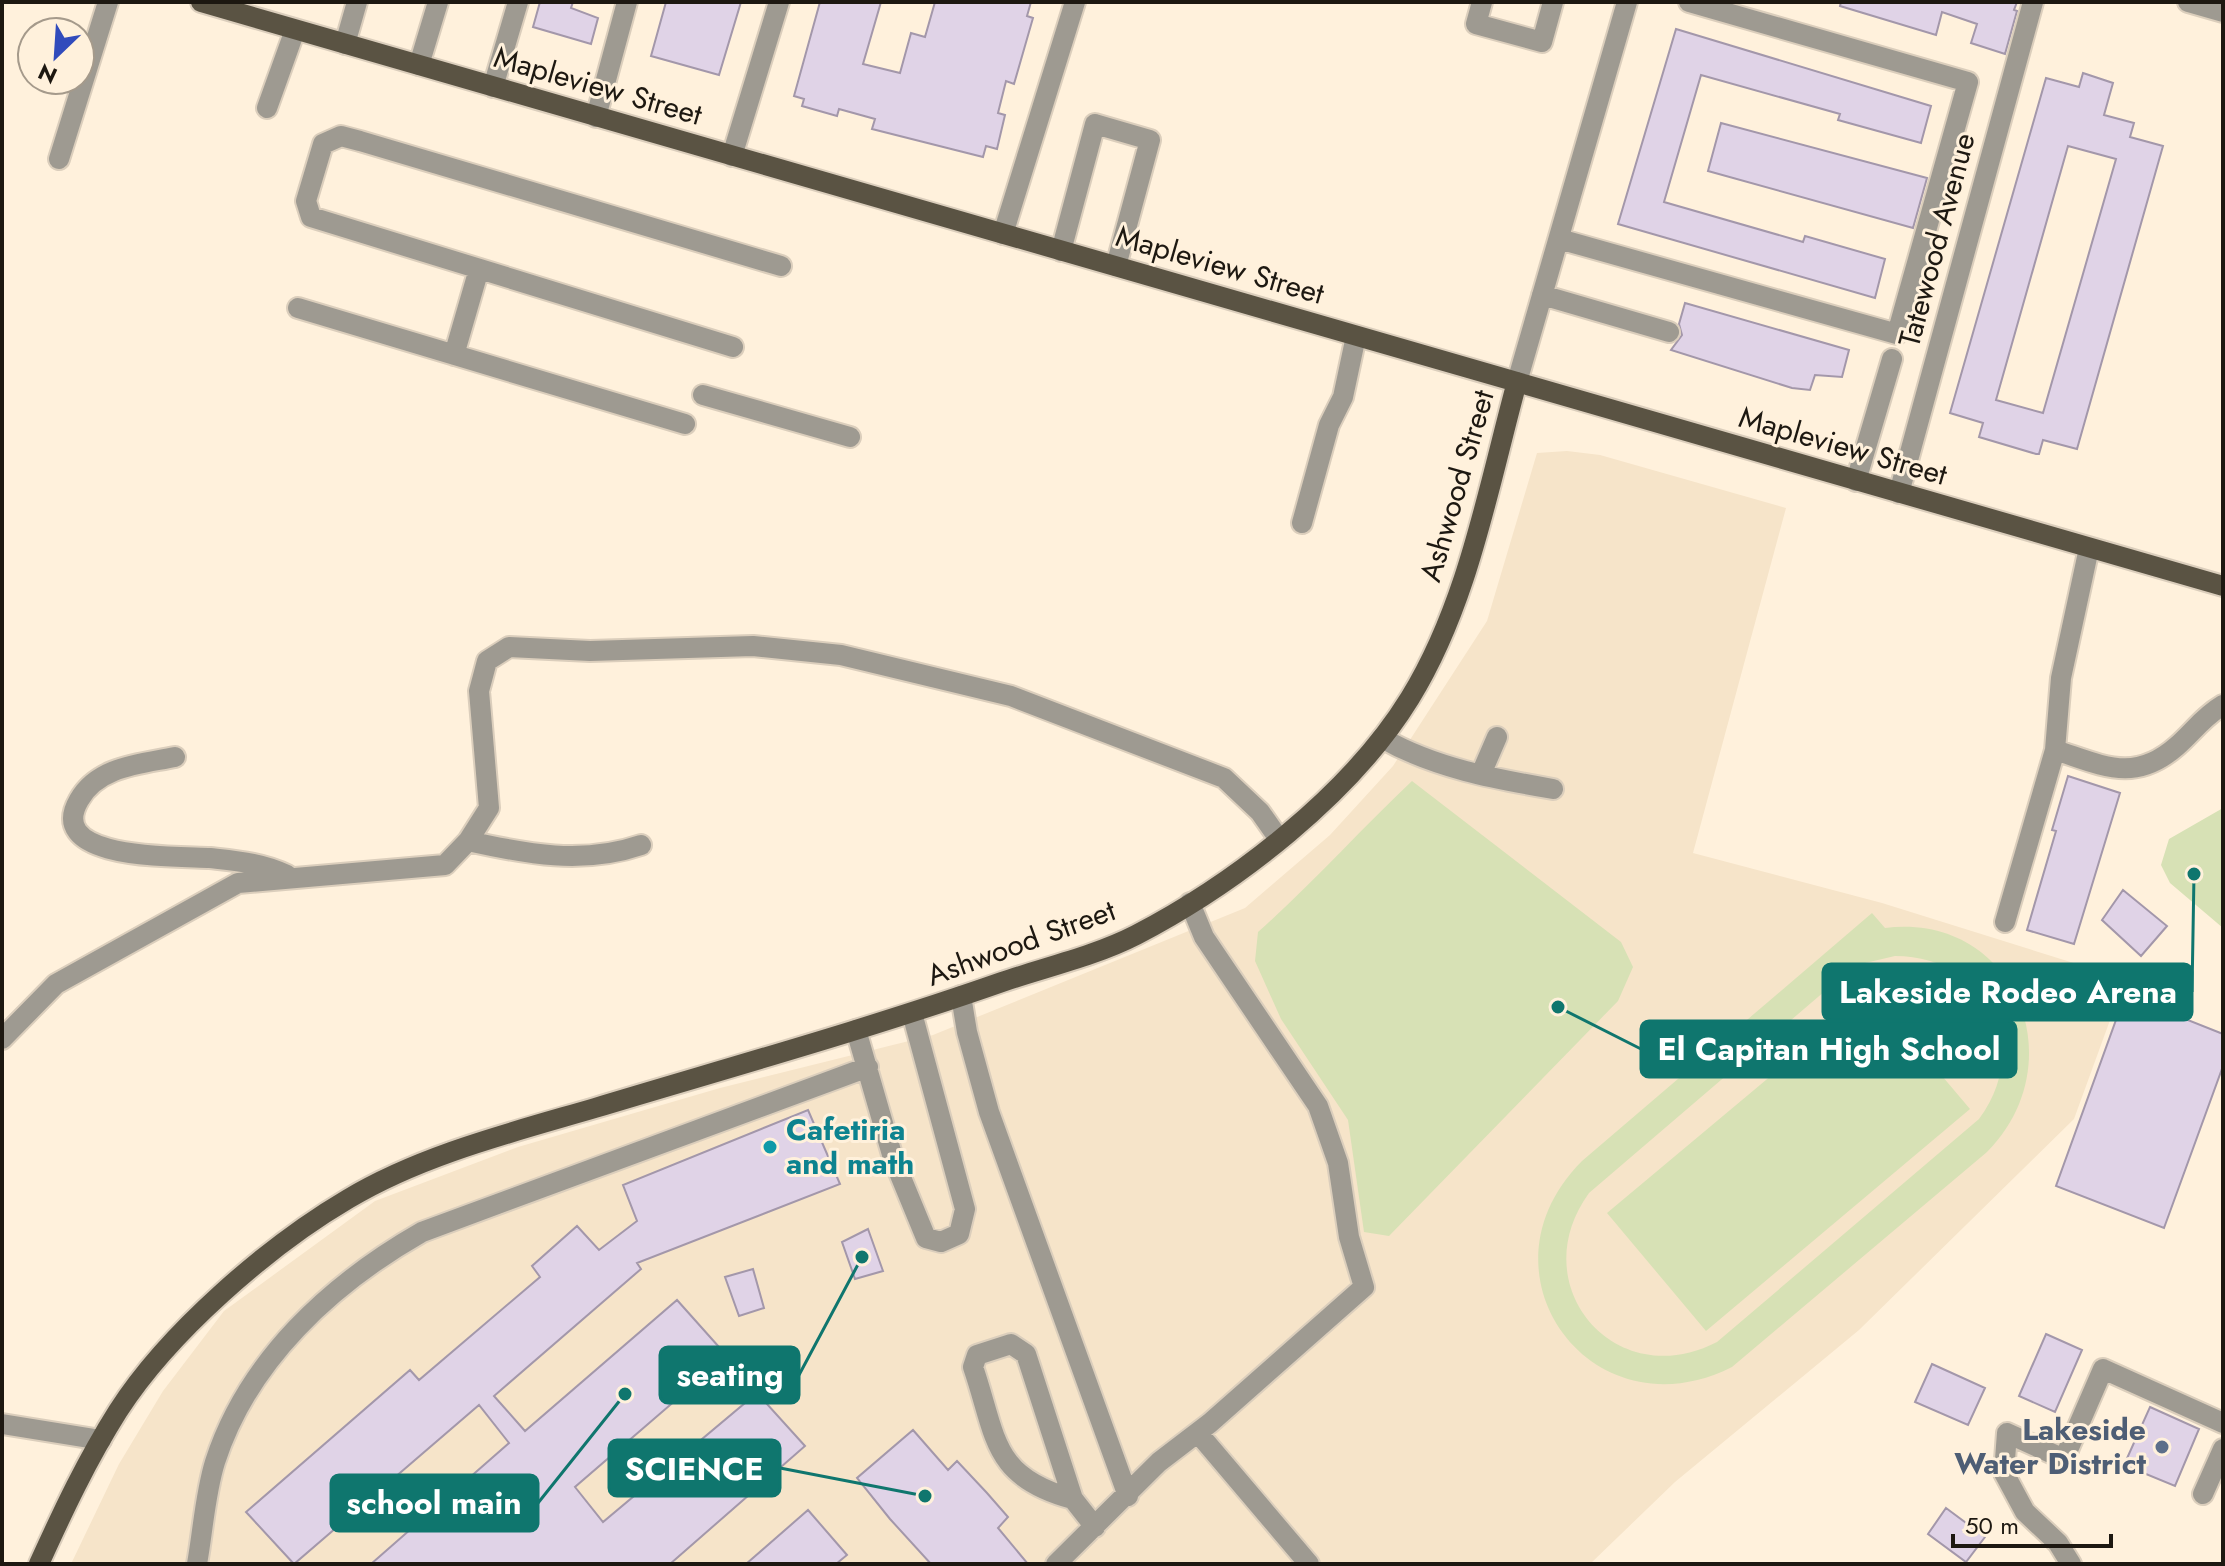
<svg xmlns="http://www.w3.org/2000/svg" width="2225" height="1566" viewBox="0 0 2225 1566" font-family="Jost,sans-serif">
  <style>
    .built { fill: #f6e4c9 }
    .green { fill: #d7e1b5; fill-rule: evenodd }
    .building { fill: #e0d3e7; stroke: #a397aa; stroke-width: 2; fill-rule: evenodd }
    .lines { fill: none; stroke-linecap: round; stroke-linejoin: round }
    .minor-casing { stroke: #dbcebc; stroke-width: 24 }
    .major-casing { stroke: #dbcebc; stroke-width: 24 }
    .minor { stroke: #9e9a91; stroke-width: 20 }
    .major { stroke: #5a5343; stroke-width: 20 }
    .culture-dot { fill: #0f9aa8; stroke: #fff1dc; stroke-width: 3 }
    .service-dot { fill: #5c6f8a; stroke: #fff1dc; stroke-width: 3 }
    .labels { text-anchor: middle; stroke-width: 6; stroke-linejoin: round; paint-order: stroke }
    .street-label { font-size: 30px; fill: #1d1811; stroke: #fff1dc }
    .culture-label { font-size: 30px; font-weight: bold; fill: #0d838f; stroke: #fff1dc; text-anchor: start }
    .service-label { font-size: 30px; font-weight: bold; fill: #4e5e75; stroke: #fff1dc; text-anchor: end }
    .leader { fill: none; stroke: #0f766e; stroke-width: 3 }
    .callout-dot { fill: #0f766e; stroke: #fff1dc; stroke-width: 3 }
    .callout { fill: #0f766e; stroke: #0f766e; stroke-width: 3 }
    .callout-label { font-size: 32px; text-anchor: middle; font-weight: bold; fill: #fff }
  </style>
  <rect width="100%" height="100%" fill="#fff1dc"/>
  <!-- built -->
  <path class="built" d="M1567 451 1600 455 1786 508 1693 853 1882 903 2125 979 2074 1119 1859 1330 1675 1482 1590 1564H71L119 1464 163 1391 224 1311 375 1201 518 1147 720 1088 933 1035 1245 908 1330 835 1393 766 1487 621 1537 453Z"/>
  <!-- green -->
  <path class="green" d="M1412 781 1621 942 1633 967 1618 1001 1389 1236 1364 1232 1348 1120 1281 1019 1255 961 1258 932C1312 884 1360 830 1412 781Z
    M2223 808V928L2170 883 2161 865 2169 839Z
    M1872 913 1885 928C2015 912 2076 1062 1987 1152L1732 1367C1592 1438 1470 1273 1582 1161ZM1895 956C1985 956 2034 1045 1979 1119L1717 1342C1615 1395 1522 1285 1589 1193L1839 979 1865 963Z
    M1871 992 1970 1109 1706 1331 1607 1213Z"/>
  <!-- building -->
  <path class="building" d="M540 2H573L571 8 598 18 591 44 533 27Z
    M666 2H741L719 75 651 56Z
    M820 2H881L863 64 900 73 911 33 925 37 935 2H1031L1027 16 1033 18 1014 84 1006 81 998 113 1005 115 997 149 986 146 983 157 872 129 875 119 839 109 837 116 802 106 804 99 794 96Z
    M1841 2H2017L2014 10 2017 11 2005 54 1971 43 1977 24 1942 12 1936 35 1840 6Z
    M1676 29 1931 106 1921 143 1838 120 1840 114 1701 75 1664 202 1803 242 1805 236 1885 259 1875 298 1618 224Z
    M2083 73 2113 83 2104 115 2134 123 2130 137 2163 146 2077 449 2043 440 2039 454H2036L1979 437 1983 423 1950 413 2046 78 2079 87ZM2068 146 2116 159 2043 413 1996 400Z
    M1721 123 1927 178 1913 228 1708 171Z
    M1685 303 1849 350 1842 377 1815 375 1810 390 1792 388 1671 350 1682 335 1679 324Z
    M2068 776 2120 793 2074 944 2027 930 2056 831 2052 830Z
    M2123 890 2167 926 2141 956 2102 920Z
    M2125 995 2223 1034V1066L2164 1228 2056 1186Z
    M808 1110 840 1184 637 1263 641 1269 494 1396 525 1431 677 1300 727 1356 575 1487 603 1522 757 1393 805 1446 670 1564H371L509 1443 479 1405 294 1564 246 1512 410 1370 419 1380 540 1277 532 1266 577 1226 599 1250 637 1221 623 1185Z
    M868 1229 883 1271 855 1279 842 1242Z
    M753 1269 764 1308 739 1316 725 1277Z
    M2046 1334 2082 1350 2055 1412 2019 1396Z
    M1932 1364 1985 1388 1968 1425 1915 1402Z
    M2150 1407 2199 1429 2175 1486 2124 1465Z
    M913 1430 948 1470 957 1461 987 1493 1008 1517 998 1528 1028 1564H931L890 1519 857 1478Z
    M1946 1508 1985 1537 1966 1562 1928 1534Z
    M808 1510 847 1555 836 1564H746Z"/>
  <g class="lines">
    <!-- minor casing -->
    <g class="minor-casing">
      <path id="minor" d="M1482 2 1476 24 1542 42 1553 2
        M2188 2 2223 12
        M345 44 357 2
        M419 65 438 2
        M493 87 518 2
        M267 108 295 30
        M596 117 627 2
        M732 156 779 2
        M59 159 108 2
        M1003 234 1075 2
        M1559 239 1897 334 1968 82 1689 2
        M1061 251 1095 124 1150 140 1116 266
        M1542 295 1669 332
        M298 308 685 424
        M733 347 311 217 306 201 323 144 341 136 360 141 781 266
        M454 355 479 269
        M1517 382 1627 2
        M703 395 850 437
        M1856 481 1892 359
        M1899 493 2033 2
        M1302 523 1329 425 1343 397 1356 336
        M1382 738C1434 768 1495 779 1553 789
        M2055 750C2102 765 2134 784 2177 746 2193 732 2204 716 2223 705
        M175 757C141 764 98 766 79 800 43 862 183 856 210 858 237 861 263 863 287 875
        M1481 774 1497 737
        M468 841C526 854 583 865 641 845
        M2005 922 2055 750 2061 678 2089 548
        M961 996 967 1032 989 1112 1128 1496
        M856 1030 893 1158 926 1238 941 1242 959 1234 965 1209 912 1013
        M2 1039 56 984 238 883 445 865 468 841 489 808 479 691 487 661 509 647 590 651 753 646 841 655 1011 696 1224 778 1260 812 1279 839
        M2 1424 101 1440
        M1198 1433 1309 1564
        M2203 1494 2223 1449
        M1073 1499C991 1477 997 1437 973 1367L977 1355 1011 1344 1026 1354 1073 1499 1095 1527
        M197 1564C203 1531 205 1494 215 1462 248 1360 331 1284 422 1232L868 1067
        M1056 1564 1159 1462 1210 1423 1364 1287 1349 1237 1338 1163 1318 1106 1204 937 1190 903
        M2071 1564 2058 1543 2025 1512 2004 1473 2007 1433 2064 1459 2103 1369 2223 1423"/>
    </g>
    <!-- major casing -->
    <g class="major-casing">
      <path id="major" d="M201 2 2223 586
        M39 1564C63 1511 87 1460 118 1411 168 1333 268 1246 348 1199 421 1155 513 1132 595 1108 731 1067 868 1029 1002 982 1046 967 1095 956 1136 935 1236 883 1351 794 1410 698 1468 604 1488 488 1517 382"/>
    </g>
    <!-- minor -->
    <use href="#minor" class="minor"/>
    <!-- major -->
    <use href="#major" class="major"/>
  </g>
  <!-- markers -->
  <circle class="culture-dot" cx="770" cy="1147" r="8"/>
  <circle class="service-dot" cx="2162" cy="1447" r="8"/>
  <g class="labels">
    <!-- street labels -->
    <g class="street-label">
      <text transform="translate(598 86) rotate(16)" y="10">Mapleview Street</text>
      <text transform="translate(1937 240) rotate(-75)" y="10">Tatewood Avenue</text>
      <text transform="translate(1220 265) rotate(16)" y="10">Mapleview Street</text>
      <text transform="translate(1843 446) rotate(16)" y="10">Mapleview Street</text>
      <text transform="translate(1457 486) rotate(-74)" y="10">Ashwood Street</text>
      <text transform="translate(1021 943) rotate(-20)" y="10">Ashwood Street</text>
    </g>
    <!-- culture labels -->
    <g class="culture-label">
      <text x="786" y="1140">Cafetiria<tspan x="786" dy="34">and math</tspan></text>
    </g>
    <!-- service labels -->
    <g class="service-label">
      <text x="2146" y="1440">Lakeside<tspan x="2146" dy="34">Water District</tspan></text>
    </g>
  </g>
  <!-- callouts -->
  <path class="leader" d="M2194 874L2192 992M1558 1007L1641 1049M862 1257L799 1375M925 1496L780 1468M625 1394L538 1503"/>
  <g class="callout-dot">
    <circle cx="2194" cy="874" r="8"/>
    <circle cx="1558" cy="1007" r="8"/>
    <circle cx="862" cy="1257" r="8"/>
    <circle cx="925" cy="1496" r="8"/>
    <circle cx="625" cy="1394" r="8"/>
  </g>
  <g class="callout">
    <rect x="1823" y="964" width="369" height="56" rx="8"/>
    <rect x="1641" y="1021" width="375" height="56" rx="8"/>
    <rect x="660" y="1347" width="139" height="56" rx="8"/>
    <rect x="609" y="1440" width="171" height="56" rx="8"/>
    <rect x="331" y="1475" width="207" height="56" rx="8"/>
  </g>
  <g class="callout-label">
    <text x="2008" y="1003">Lakeside Rodeo Arena</text>
    <text x="1829" y="1060">El Capitan High School</text>
    <text x="730" y="1386">seating</text>
    <text x="694" y="1480">SCIENCE</text>
    <text x="434" y="1514">school main</text>
  </g>
  <!-- border -->
  <rect width="2225" height="1566" fill="none" stroke="#1d1811" stroke-width="8"/>
  <!-- north arrow -->
  <g transform="translate(56 56) rotate(205)"><circle r="38" fill="#fff1dc" stroke="#a59a8b" stroke-width="2"/>
  <path d="M0-6L14 30L0 20L-14 30Z" fill="#314bbc"/>
  <text y="-12" font-size="22" font-weight="bold" text-anchor="middle" fill="#1d1811">N</text>
  </g>
  <!-- scale -->
  <path d="M1953 1534v12h158v-12" fill="none" stroke="#1d1811" stroke-width="4"/>
  <text x="1965" y="1534" font-size="24" fill="#1d1811" stroke="#fff1dc" stroke-width="6" paint-order="stroke">50 m</text>
</svg>
